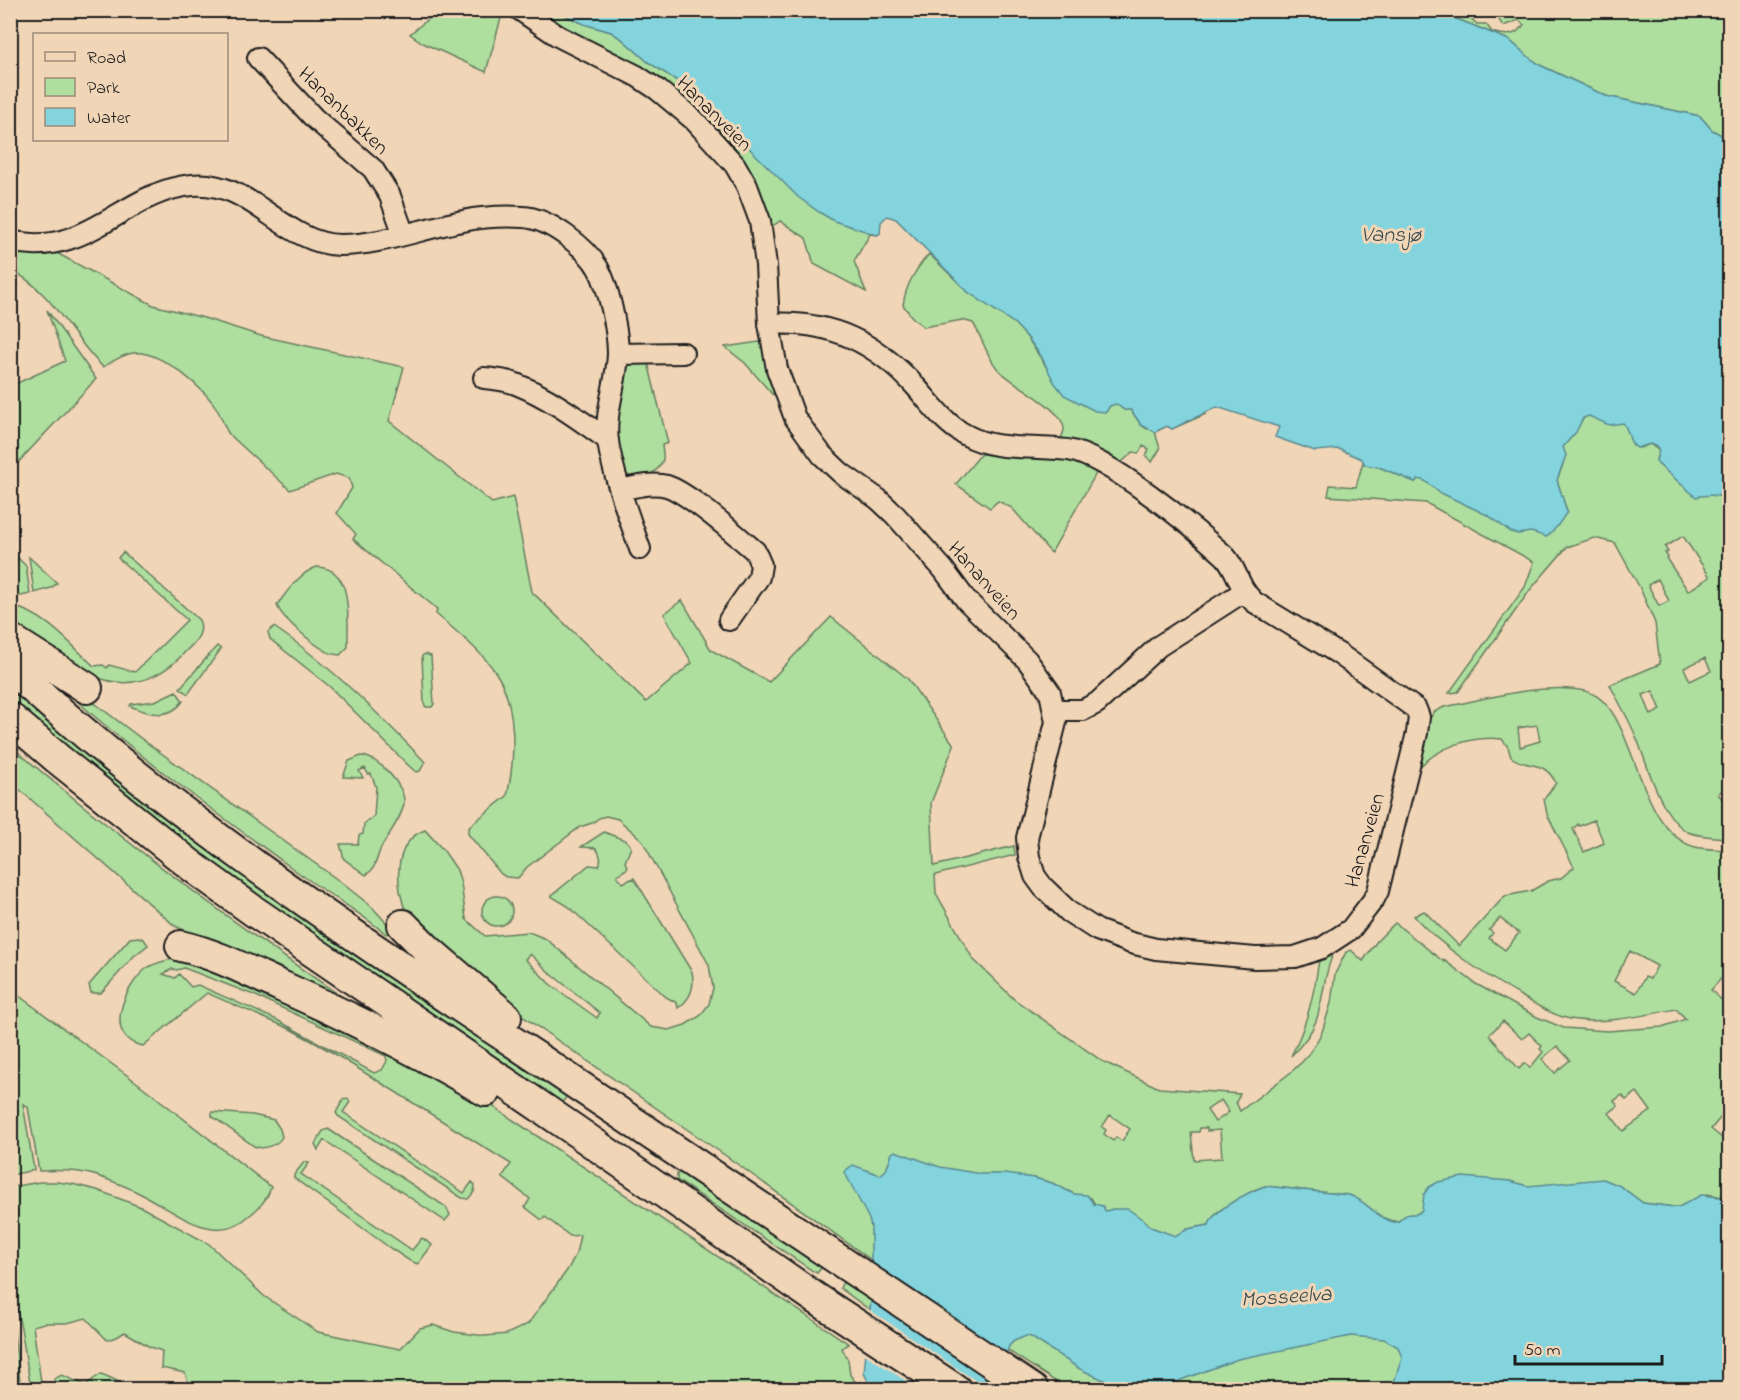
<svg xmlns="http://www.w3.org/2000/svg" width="1740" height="1400" viewBox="0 0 1740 1400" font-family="'Indie Flower',sans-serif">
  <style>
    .green { fill: #aedf9f; stroke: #657e5e; stroke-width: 1.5; fill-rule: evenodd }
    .water { fill: #83d4dd; stroke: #5a8a90; stroke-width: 1.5 }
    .pier { fill: #f1d5b7 }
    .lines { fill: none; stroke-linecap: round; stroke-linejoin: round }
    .minor-casing { stroke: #1c1c1c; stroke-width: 24 }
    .highway-casing { stroke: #1c1c1c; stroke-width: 34 }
    .minor { stroke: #f1d5b7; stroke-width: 20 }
    .highway { stroke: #f1d5b7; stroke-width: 30 }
    .labels { text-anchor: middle; stroke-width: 6; stroke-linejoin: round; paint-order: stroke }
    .street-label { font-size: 21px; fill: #1c1c1c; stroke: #f1d5b7 }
    .water-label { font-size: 22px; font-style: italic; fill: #364a4c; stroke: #f1d5b7 }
  </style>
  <rect width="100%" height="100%" fill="#f1d5b7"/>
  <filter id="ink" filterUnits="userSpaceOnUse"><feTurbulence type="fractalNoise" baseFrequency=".0167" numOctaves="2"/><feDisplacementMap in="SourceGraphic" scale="12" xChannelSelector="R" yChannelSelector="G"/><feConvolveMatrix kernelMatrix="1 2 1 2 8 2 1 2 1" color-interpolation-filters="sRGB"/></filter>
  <g filter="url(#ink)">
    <!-- green -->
    <path class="green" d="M438 11H503L486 72 423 43 410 34Z
      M534 11H556L584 24 611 32 622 39 648 62 676 80 880 233 877 235 870 234 854 261 866 292 814 264 806 238 780 221 771 227C768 211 763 195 756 180 737 142 691 97 654 76 615 53 573 35 534 11Z
      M1437 11H1463L1477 24H1486L1492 32C1505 36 1515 37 1524 25L1519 20 1503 26 1498 18V11H1729V139L1712 130 1700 116 1606 96 1542 66 1530 58 1509 40Z
      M10 249 53 251 153 305 204 318 261 336 404 367 389 421 492 503 513 497 532 592 646 702 692 663 664 614 682 600 711 650 769 682 831 617 908 679 954 745 931 803 934 866 1014 846 1015 855 935 875 936 893 973 959 1014 999 1102 1061 1159 1088 1240 1094 1236 1102 1240 1111 1290 1073 1303 1061 1312 1050 1322 1032 1331 1003 1335 974 1346 952 1351 950 1363 961 1377 941 1395 923 1444 962V960L1476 984 1537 1017 1564 1028 1607 1031 1662 1027 1686 1019 1676 1009C1646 1015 1596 1026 1566 1018 1550 1014 1535 1004 1521 996 1482 973 1444 949 1414 916L1424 911 1459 946 1505 896 1531 891 1548 881 1561 878 1574 867 1547 814 1544 799 1556 783C1543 758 1529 770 1511 757L1508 747 1502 739C1473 735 1437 747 1417 770L1429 720 1434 712 1444 707C1485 699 1545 682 1585 691 1636 703 1632 819 1689 845 1700 850 1717 849 1729 850V970L1711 990 1729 1007V1114L1725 1120 1721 1117 1711 1129 1729 1144V1198L1707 1194 1679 1207H1674L1643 1203 1621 1187 1422 1210 1416 1215C1408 1214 1405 1215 1399 1221 1380 1223 1366 1201 1349 1195L1265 1186 1254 1190 1216 1213 1209 1225 1188 1229 1175 1236 1158 1231 1151 1227 1145 1221 1113 1209 1108 1212C1101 1210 1094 1204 1091 1198L1074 1194 1052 1183 1034 1178 992 1174 870 1259 726 1156 493 996 407 914C395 888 392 842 425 830L444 851 457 870 461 883 466 919 485 936 529 932 546 939 651 1027 669 1030 685 1025 700 1016 709 1004 713 988 709 965 642 840 618 819 606 816 599 818 592 823 580 827 527 867 518 878 506 877 501 874 468 834V829L472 824 507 796C515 760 518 706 496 673 484 654 454 629 436 614L437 609 353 539 356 534 337 513 352 488 349 478 336 474 290 490 229 434C224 427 223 421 219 413 208 390 159 349 133 353 123 354 112 362 103 367 70 336 53 291 11 270V262L14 261ZM1537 725 1540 741 1520 747 1518 728ZM1594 820 1604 843 1584 852 1573 829 1578 824 1579 826ZM1500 918 1519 933 1505 950 1489 938 1493 933 1489 930ZM1630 951 1657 966 1650 979 1645 977 1636 993 1614 981ZM530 954 550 973 600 1013 597 1018 551 985 525 959ZM1503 1021 1522 1039 1529 1033 1542 1046 1540 1049 1543 1052 1530 1068 1525 1063 1519 1069 1489 1035ZM1557 1046 1570 1060 1555 1073 1542 1059ZM1637 1092 1651 1111 1623 1131 1609 1113 1618 1106 1614 1101 1622 1095 1626 1100ZM1221 1100 1229 1112 1215 1122 1207 1110ZM1110 1115 1130 1129 1122 1141 1116 1137 1113 1141 1104 1134 1106 1130 1102 1127ZM1200 1128H1207V1131L1220 1130 1222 1158 1194 1160 1191 1132H1199Z
      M929 254 968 292 1015 324 1027 337 1047 368 1118 405 1124 410H1131L1141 425 1147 429 1207 407 1206 414 1172 429 1167 426 1155 432 1160 449 1152 462 1146 456 1149 449 1143 446 1139 453 1133 452 1121 463 1059 442C1061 438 1064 433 1064 429 1064 408 1010 384 997 368 986 355 982 337 973 323L962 320 924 327 912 317 903 305C906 284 916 269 929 254Z
      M47 310 96 379 11 470V386L65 361Z
      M759 342 763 345 778 396 772 394 745 363 725 347Z
      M638 362 648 363 668 443 662 445C662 449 664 455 663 459 659 475 634 486 623 471 613 459 614 386 623 372 626 366 632 364 638 362Z
      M1586 415 1623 423C1630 429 1628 439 1634 446L1640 448 1650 444 1659 451 1656 460 1658 464 1692 493 1728 497 1730 505V783L1718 794 1729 807V839C1718 836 1698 837 1688 832 1661 818 1648 766 1637 739 1630 721 1619 703 1610 685L1660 664 1655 623 1640 588 1615 543 1594 538 1567 547 1530 590 1458 692 1449 693 1525 587 1534 562 1426 503 1328 496 1330 485 1356 487 1363 462 1365 465 1379 467 1415 482 1418 479 1425 480 1439 492 1560 519 1567 512 1557 480 1563 464V447ZM1683 536 1710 577 1688 591 1666 558 1668 557 1665 553 1668 552 1665 547ZM1658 579 1669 601 1659 606 1648 585ZM1705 658 1711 671 1690 681 1684 668ZM1653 691 1661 710 1651 715 1643 695Z
      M981 454 1019 458 1058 454 1098 470 1051 553 1012 508 998 501 990 508 956 484Z
      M11 551 26 566 30 594 21 596 11 593Z
      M123 552 199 620C205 633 195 642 186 651 161 679 128 692 92 675 81 670 71 662 61 656 44 645 26 635 11 624V606C45 613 69 643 94 666L103 665 107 668 109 665 135 672 187 620 118 558Z
      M29 557 57 583 51 588 34 593Z
      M317 567C355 568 347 620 348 647L340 655C335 654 330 654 326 651 313 644 281 618 277 605 287 592 300 572 317 567Z
      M274 627C328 663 381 716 425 762L420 771 416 772 409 766 329 686 270 639 268 632Z
      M217 646 221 649 188 694 180 688Z
      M425 654 431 656 434 704 432 707H426L424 704 422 656Z
      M10 687C81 747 151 807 225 862 336 945 453 1019 568 1095L561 1104 198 855 19 709 11 701Z
      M176 691 183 701C170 720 148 714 130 706L131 704 155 701Z
      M69 694 89 699 143 740 338 880 372 907 391 928 392 930 391 933 386 934C358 911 326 893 296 871 219 815 140 758 69 694Z
      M11 746C122 841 238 927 360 1009L175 926 11 782Z
      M361 756C377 756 406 786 404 803 403 816 387 836 381 848 376 859 376 869 366 875L344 859 340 844H358L359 835 363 834 364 824 374 816 376 787 371 774H368L365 768 359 771 363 778 343 777 349 761Z
      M604 832 627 841 631 847 625 862 628 868 617 875 622 883 634 878 692 972C695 987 691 999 678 1008L677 1003 666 997 568 906 551 896 589 865 599 866C602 859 600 854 596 848L581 847Z
      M482 911a15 15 0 1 1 30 0a15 15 0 1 1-30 0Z
      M139 937 144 939 148 945 134 956 101 993H91L89 985 130 938Z
      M1334 952C1323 974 1324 999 1316 1021 1311 1034 1301 1046 1291 1056 1307 1025 1314 994 1319 960Z
      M178 958 218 969 486 1102 849 1344 842 1348 848 1360 850 1375 861 1389H189V1385L185 1373 161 1368 162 1351 150 1347 125 1332 117 1337 107 1340 86 1318 67 1323H44L33 1326 42 1389H31L21 1328 11 1286V1236H17L15 1227 17 1211 11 1215V1187L40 1182H57L72 1184 97 1190 141 1207 209 1244 264 1296 318 1332 400 1349 420 1328 433 1325 454 1332 486 1336 507 1334 528 1324 568 1269 576 1254 580 1235 570 1236 545 1217 542 1220 525 1207 530 1199 502 1177 511 1164 330 1051 290 1029 207 993 143 1046C101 1038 125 985 147 968 156 962 168 960 178 958ZM184 968 254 995 386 1056 387 1061 382 1070 374 1073 277 1020 198 985 191 987 179 974 175 978 163 974 172 969 177 970Z
      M11 990 139 1084 271 1187C267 1200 259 1208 249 1216 214 1248 174 1210 141 1194 126 1186 110 1180 94 1175 76 1170 58 1170 39 1171L28 1107 23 1104 34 1170 11 1175V1139L15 1137 13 1129 10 1130Z
      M348 1099 350 1102 343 1112 464 1193 472 1182 475 1185 474 1192 468 1199 462 1198 338 1116 336 1113 343 1100Z
      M212 1112 253 1115 274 1120 280 1129 282 1137C277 1146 262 1150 254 1146L212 1116Z
      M328 1129 446 1207 450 1215 445 1221 324 1140 318 1150 315 1144 323 1131Z
      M304 1162 309 1163 301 1174 412 1250 422 1238 432 1245 418 1264 410 1261 390 1248 294 1178V1175Z
      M682 1172 817 1261 822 1267 817 1273 813 1271 677 1180V1174Z
      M843 1282 871 1300 870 1310 840 1288Z
      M1258 1303 1666 1389H1067L1007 1350 1008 1321Z
      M10 1319 14 1333 21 1389H11Z
      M101 1374C114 1378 123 1386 136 1389H58L54 1379 62 1375 85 1385Z"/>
    <!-- water -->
    <path class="water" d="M556 11H1437L1509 40 1530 58 1542 66 1606 96 1700 116 1712 130 1729 139V505L1726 496C1716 495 1706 494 1696 497L1658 464 1656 460 1659 451 1657 447 1650 444 1637 448C1627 442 1630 431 1623 423L1609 425 1589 416 1583 418 1576 432 1563 447 1566 455 1557 480 1567 512C1561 520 1555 532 1546 537L1531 532 1518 534 1511 532 1489 516 1439 492 1425 481 1418 479 1415 482 1379 467 1365 465 1362 459 1339 449 1315 451 1275 437 1279 427 1217 407 1172 429 1167 426 1155 432 1141 425 1131 410H1124L1116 404 1110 406 1106 412 1095 411 1064 395 1054 382 1041 356 1027 337 1015 324 968 292 896 219 887 216 881 222 880 233 877 235 834 221 819 212 798 197 731 130 676 80 648 62 622 39 611 32 584 24Z
      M895 1151 940 1167 981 1174H1005L1034 1178 1052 1183 1074 1194 1087 1195 1094 1204 1103 1206 1105 1211 1113 1209H1128L1145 1221 1151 1227 1175 1236 1188 1229 1209 1225C1212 1210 1251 1191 1265 1186L1349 1195C1366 1200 1376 1218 1394 1222 1400 1223 1401 1218 1406 1215 1410 1213 1415 1215 1419 1213L1422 1210 1424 1194 1429 1187 1438 1182 1463 1177 1510 1181 1528 1186 1603 1179 1620 1186 1643 1203 1674 1207H1679L1701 1195 1730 1198 1729 1389H1403L1394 1382 1402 1358 1398 1347 1384 1339 1351 1336 1238 1359 1181 1380 1167 1390 1123 1389 1080 1369 1031 1337 1026 1336 1014 1341 1009 1346 995 1389H872L864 1373 871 1300V1227L869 1219 845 1173 846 1170 853 1165 880 1175 886 1170 892 1153Z"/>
    <!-- pier -->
    <path class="pier" d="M867 1308 988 1389H918L863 1353Z"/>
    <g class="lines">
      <!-- minor casing -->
      <g class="minor-casing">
        <path id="minor" d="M520 10 558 36 637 76 658 90 694 120 735 165 747 186 760 221 766 265 769 324 777 369 795 418 822 455 841 473 878 499 895 515 943 569 966 600 1027 660 1050 692 1056 722 1027 838 1029 857 1035 876 1043 887 1069 912 1097 930 1131 943 1156 949 1255 958 1295 957 1322 948 1351 929 1374 899 1378 891 1417 733 1419 717 1416 709 1339 654 1254 602C1237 586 1239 572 1225 556 1193 527 1109 457 1068 450 1034 445 997 452 966 435 946 425 931 404 917 388 877 343 831 320 769 324
          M258 58 314 118 373 169 390 196 404 235
          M10 241C87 260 124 191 192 185 251 179 283 244 340 245 382 245 422 228 463 221 482 217 503 216 523 217 548 218 586 247 598 268 609 287 618 332 618 354 617 383 604 412 608 442 614 478 628 514 640 549
          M618 354 683 353
          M484 378C495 379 506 380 516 384 549 397 580 420 608 440
          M620 490C635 487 651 482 667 486 689 493 736 535 755 551L761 565 759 577 729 620
          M1055 710H1083L1097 703 1159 646 1243 592"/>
      </g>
      <!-- highway casing -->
      <g class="highway-casing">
        <path id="highway" d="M10 639 87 688
          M10 667C170 816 354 936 536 1057 702 1167 867 1279 1033 1390
          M10 718 58 759 193 867 255 912 573 1129 814 1297 956 1390
          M403 925 429 951 506 1017
          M181 946C216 954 250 972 283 987 354 1019 419 1051 486 1091"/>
      </g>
      <!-- minor -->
      <use href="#minor" class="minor"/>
      <!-- highway -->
      <use href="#highway" class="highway"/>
    </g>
  </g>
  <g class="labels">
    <!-- street labels -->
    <g class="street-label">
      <text transform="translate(344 110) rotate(44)" y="7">Hananbakken</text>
      <text transform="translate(715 113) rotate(45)" y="7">Hananveien</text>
      <text transform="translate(985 580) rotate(48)" y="7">Hananveien</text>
      <text transform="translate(1364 840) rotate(-74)" y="7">Hananveien</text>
    </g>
    <!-- water labels -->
    <g class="water-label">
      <text x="1391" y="241">Vansjø</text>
      <text transform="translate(1286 1295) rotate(-4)" y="8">Mosseelva</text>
    </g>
  </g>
  <!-- margin -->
  <rect width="1740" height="1400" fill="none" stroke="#f1d5b7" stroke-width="36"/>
  <rect x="18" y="18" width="1704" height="1364" fill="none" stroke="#1c1c1c" stroke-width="2" filter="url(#ink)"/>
  <!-- legend -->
  <rect x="33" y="33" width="195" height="108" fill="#f1d5b7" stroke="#9c8b79" stroke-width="1.5"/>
  <rect x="45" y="52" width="30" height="9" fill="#f1d5b7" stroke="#9c8b79" stroke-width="1.5"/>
  <text x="87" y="63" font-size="18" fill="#1c1c1c">Road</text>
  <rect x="45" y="78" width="30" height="18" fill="#aedf9f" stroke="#9c8b79" stroke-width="1.5"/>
  <text x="87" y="93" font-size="18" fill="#1c1c1c">Park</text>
  <rect x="45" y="108" width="30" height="18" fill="#83d4dd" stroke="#9c8b79" stroke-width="1.5"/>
  <text x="87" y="123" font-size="18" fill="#1c1c1c">Water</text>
  <!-- scale -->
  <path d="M1515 1355v9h147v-9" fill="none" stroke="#1c1c1c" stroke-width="3"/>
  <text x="1524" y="1355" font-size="18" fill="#1c1c1c" stroke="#f1d5b7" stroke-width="4.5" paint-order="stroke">50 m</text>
</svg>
